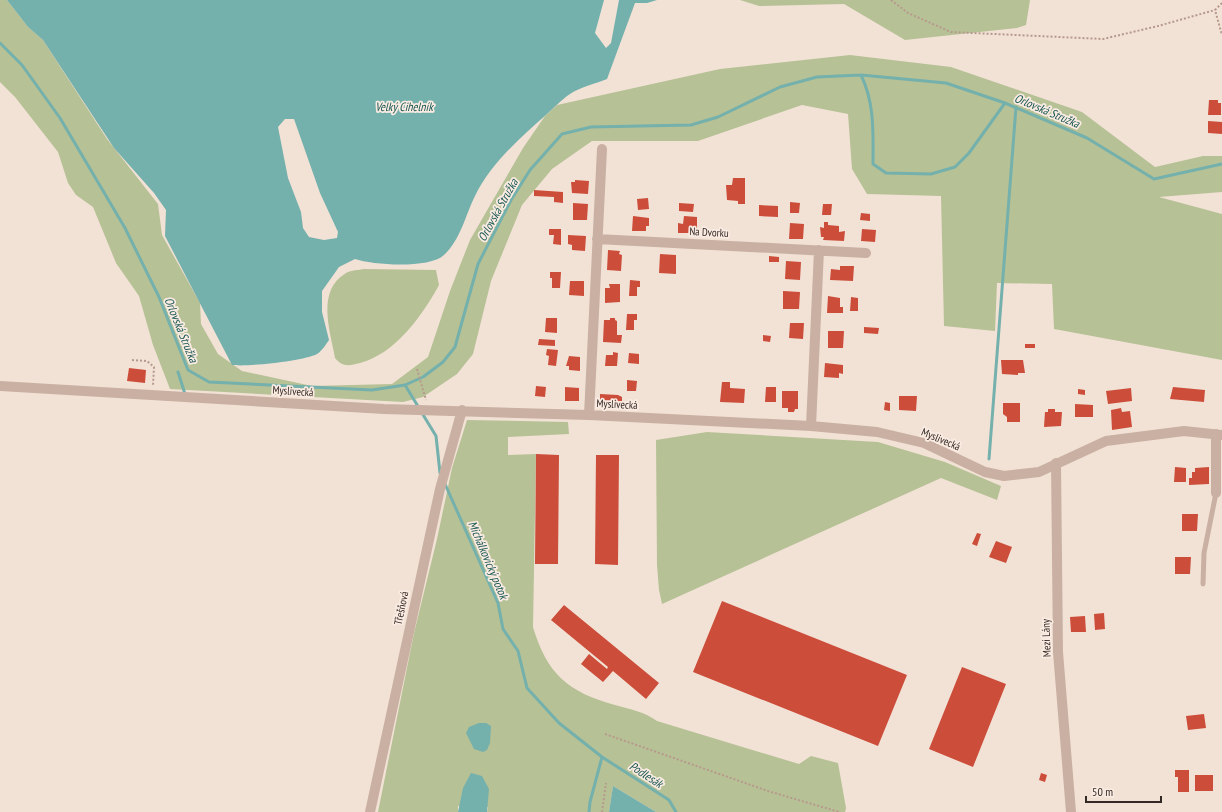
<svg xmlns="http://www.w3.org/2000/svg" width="1222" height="812" viewBox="0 0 1222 812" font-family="'PT Sans Narrow',sans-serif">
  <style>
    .green { fill: #b7c196 }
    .water { fill: #74b0ac; fill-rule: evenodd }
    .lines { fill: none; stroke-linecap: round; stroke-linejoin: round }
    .stream { stroke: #74b0ac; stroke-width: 3 }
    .building { fill: #cc4d3a }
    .path { stroke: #b6998c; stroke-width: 2; stroke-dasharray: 2 2; stroke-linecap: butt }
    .lane { stroke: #cab0a2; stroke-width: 5 }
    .street { stroke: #cab0a2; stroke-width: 10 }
    .labels { text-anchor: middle; stroke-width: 3.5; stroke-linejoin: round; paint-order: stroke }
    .street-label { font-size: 11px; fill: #342825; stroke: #faece2 }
    .water-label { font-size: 12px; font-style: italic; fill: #195754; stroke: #faece2 }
  </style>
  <rect width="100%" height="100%" fill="#f2e2d6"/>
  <!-- green -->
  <path class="green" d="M0 0H7L28 27 43 40 107 139 158 204 162 235 200 303 201 324 218 354 242 371 312 386 392 384 428 357 450 291 470 240 523 148 545 116 557 105 720 69 850 55 951 67 1082 112 1155 167 1203 156H1222V192L1159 197 1222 214V360L1054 329 1052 284 997 283 995 331 944 326 941 196 867 194 852 169 848 114 802 105 698 141H592L552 169 522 205 491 281 473 354 457 374 423 397 403 402 170 389 153 345 139 296 116 263 93 207 76 195 68 183 58 152 15 97 0 82Z
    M740 0H1030L1026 25 1017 28 905 40 844 4 759 6Z
    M364 269 436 270 439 285C422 316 395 354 360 363 349 366 342 367 335 358 330 330 316 291 346 273 351 270 359 270 364 269Z
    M467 420 568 422 569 434 508 437V455L536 454 533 627C547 674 568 692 615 705 630 709 645 712 657 721L799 764 811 756 838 763 846 808 845 812H656L613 786 609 812H487L488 807 458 806V812H378L414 633 437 539 452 468Z
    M707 432 878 442 945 462 1001 486 997 500 941 478 662 604 659 590 657 565 656 440Z"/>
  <!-- water -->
  <path class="water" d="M7 0H604L595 33 606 48 611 43 619 0H657L647 3H635L607 79C595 84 580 87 570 94 562 99 554 108 547 114 520 138 491 163 475 196 465 216 461 239 444 255 429 269 373 265 355 259L339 267 322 291V312L329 340C326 344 322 351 317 354 304 361 247 367 232 365L165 236 166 210 154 193 114 148 43 40 28 27ZM285 119H294L320 193 338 232 337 238 324 240 309 237 303 228 301 212 288 178 278 127Z
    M479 723H486L491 726 490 743 487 750 483 752 474 749 466 733 469 727Z
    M471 773 482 776 489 789 487 812H458L463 788Z
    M613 786 656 812H609Z"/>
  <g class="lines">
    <!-- stream -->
    <path class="stream" d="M0 43 22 65 60 118 125 228 159 297 188 370 209 382 372 390 405 385 423 377 443 362 455 347 478 264 511 200 530 170 562 134 591 127 691 125 718 117 780 87 817 77 861 75C875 104 873 133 873 164L886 173 931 174 955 167 969 153 1005 103 1087 138 1154 179 1222 164
      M861 75 946 83 1005 103
      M178 372 185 394
      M405 385 419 408
      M422 413 436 436 440 473
      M989 459 1016 107
      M445 484 498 603 503 629 518 651 527 688 559 723 602 757 590 802 589 812
      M602 757 669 800 676 812"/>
  </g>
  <!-- building -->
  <path class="building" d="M1209 100H1218V103H1221V115H1208Z
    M1208 121 1222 122V134L1208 133Z
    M733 178H745V204H738V201L727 200 726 185H732Z
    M575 180 589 181 588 194 572 193 571 182H575Z
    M534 190 563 192V203L554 202V197L534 196Z
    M648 198 649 209 638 210 637 199Z
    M790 202 800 203 799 213H790Z
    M573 203 588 204 587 220H573Z
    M679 203 694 204 693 212 679 211Z
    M823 204H832L831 215H822Z
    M759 205 778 206V217L759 216Z
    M861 213 870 214V221L860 220Z
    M633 216 649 218V226H646V231H632Z
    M684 216 697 217V231H690V233H678V223L683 224Z
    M824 222H828V225L839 226V232L845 231 844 241 823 240 824 237H821L820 227 824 228Z
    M790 223 804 224 803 239H789Z
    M549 229H561V245L553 244 554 235H549Z
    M862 229 876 230 875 242 861 241Z
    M568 235 586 236 585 251 572 250V245L568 244Z
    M608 250 620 251 619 254 622 255 621 271 607 270Z
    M660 254 676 255V274L659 273Z
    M769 256 779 257V262H769Z
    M786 261 801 262 800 280 785 279Z
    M840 266H854L853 281 830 280 831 269 840 270Z
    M550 272H561L560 288H552V278H550Z
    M630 280 640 281V287H637V296H629Z
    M570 281H584V296L569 295Z
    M609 284H620V302L605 303V288H610Z
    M783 291 800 292 799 309H783Z
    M828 296 840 298V307H843V313H827Z
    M851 297 858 298V311H850Z
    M627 314H637V320H634V330H626Z
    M546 318H557V333L545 332Z
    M610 318H615V320L617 321V335H622L621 343 603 342 604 320H610Z
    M790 323H804L803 339 789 338Z
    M864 327 879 328 878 334 864 333Z
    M828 331H844L843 348H828Z
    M763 335 771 336 770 342 763 341Z
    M539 339 555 340V346L538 345Z
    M1025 344H1035V348H1025Z
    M547 349 558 350 556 366 548 365 549 356 546 355Z
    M613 352 618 353 617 366H605L606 355H613Z
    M629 353 639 354V364L628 363Z
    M569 356 580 357V371L569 370V366H566Z
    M1001 360H1023L1025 373H1018V375L1002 374Z
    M825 363 843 365V374L839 373V378L824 377Z
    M129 368 146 370 145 383 127 381Z
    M627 380 637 381 636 391H627Z
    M722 382H730V388L745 389 744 403 720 402Z
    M536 386 546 387 545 397 535 396Z
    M565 387 579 388V401H565Z
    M766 387H776V402H765Z
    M1173 387 1205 390 1204 402 1170 399Z
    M1131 388 1132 401 1108 404 1106 391Z
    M1078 389 1085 390V395L1078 394Z
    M782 391H798V409H795L794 412H788V408H782Z
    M600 394 618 395 622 397V404L600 403Z
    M899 396H917L916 411 899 410Z
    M885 402 890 403V411L884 410Z
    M1003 403H1020V422H1007V417L1003 414Z
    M1075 404 1093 405V417H1075Z
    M1121 408 1122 412 1130 411 1132 427 1112 430 1111 410Z
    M1048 409H1055V412H1062L1061 426 1044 427 1045 412H1048Z
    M536 454 559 455 558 564H535Z
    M596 455H619L618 565 595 564Z
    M1175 467 1186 468V482H1174Z
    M1209 467V484L1189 485V478H1192V472H1195V468Z
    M1182 514H1198L1197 531H1182Z
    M977 533 981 534 977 546 972 544Z
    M996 541 1012 547 1006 563 989 557Z
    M1175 557H1191L1190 574H1175Z
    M722 601 907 675 878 746 693 672Z
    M564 605 659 683 646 699 613 671 603 682 581 664 589 654 607 669 608 667 551 620Z
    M1104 613 1105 629 1095 630 1094 614Z
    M1085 616 1086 632H1071L1070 617Z
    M962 667 1006 684 973 767 929 749Z
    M1204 714 1206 728 1188 730 1186 716Z
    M1175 770H1189V792H1178V777H1175Z
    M1041 773 1047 775 1045 782 1039 780Z
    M1195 775H1213V791H1195Z"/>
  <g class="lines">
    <!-- path -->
    <path class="path" d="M891 0 908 13 951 32 1103 39 1158 26 1215 10
      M1222 3 1215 10 1222 35
      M132 360 147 361 154 367 153 385
      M417 369 426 400
      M605 734 768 791 839 812
      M602 812 606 783"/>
    <!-- lane -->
    <path class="lane" d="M1203 584 1204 553 1216 493"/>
    <!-- street -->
    <path class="street" d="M597 239 866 253
      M0 386 384 409 589 415 811 426 877 432 924 443 985 472 1004 476 1039 472 1106 441 1184 431 1222 435
      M589 415 602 149
      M811 426 819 250
      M1216 434V493
      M1056 463 1058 652 1071 812
      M370 812 440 489 462 410"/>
  </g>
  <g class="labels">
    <!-- street labels -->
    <g class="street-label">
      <text transform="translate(709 232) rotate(3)" y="4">Na Dvorku</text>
      <text transform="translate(293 391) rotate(4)" y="4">Myslivecká</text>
      <text transform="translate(617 404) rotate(3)" y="4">Myslivecká</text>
      <text transform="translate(941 439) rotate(23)" y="4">Myslivecká</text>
      <text transform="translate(401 608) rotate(-78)" y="4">Třešňová</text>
      <text transform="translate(1046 638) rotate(-92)" y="4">Mezi Lány</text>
    </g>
    <!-- water labels -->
    <g class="water-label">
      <text x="404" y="111">Velký Cihelník</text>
      <text transform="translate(1047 111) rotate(23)" y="4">Orlovská Stružka</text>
      <text transform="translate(498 210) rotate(-61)" y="4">Orlovská Stružka</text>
      <text transform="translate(181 330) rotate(68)" y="4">Orlovská Stružka</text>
      <text transform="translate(488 560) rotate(67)" y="4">Michálkovický potok</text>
      <text transform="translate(646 775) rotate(33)" y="4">Podlesák</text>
    </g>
  </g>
  <!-- scale -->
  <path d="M1086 796v6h75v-6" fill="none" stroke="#342825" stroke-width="2"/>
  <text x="1092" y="796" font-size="12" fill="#342825" stroke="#faece2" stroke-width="3" paint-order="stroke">50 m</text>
</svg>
